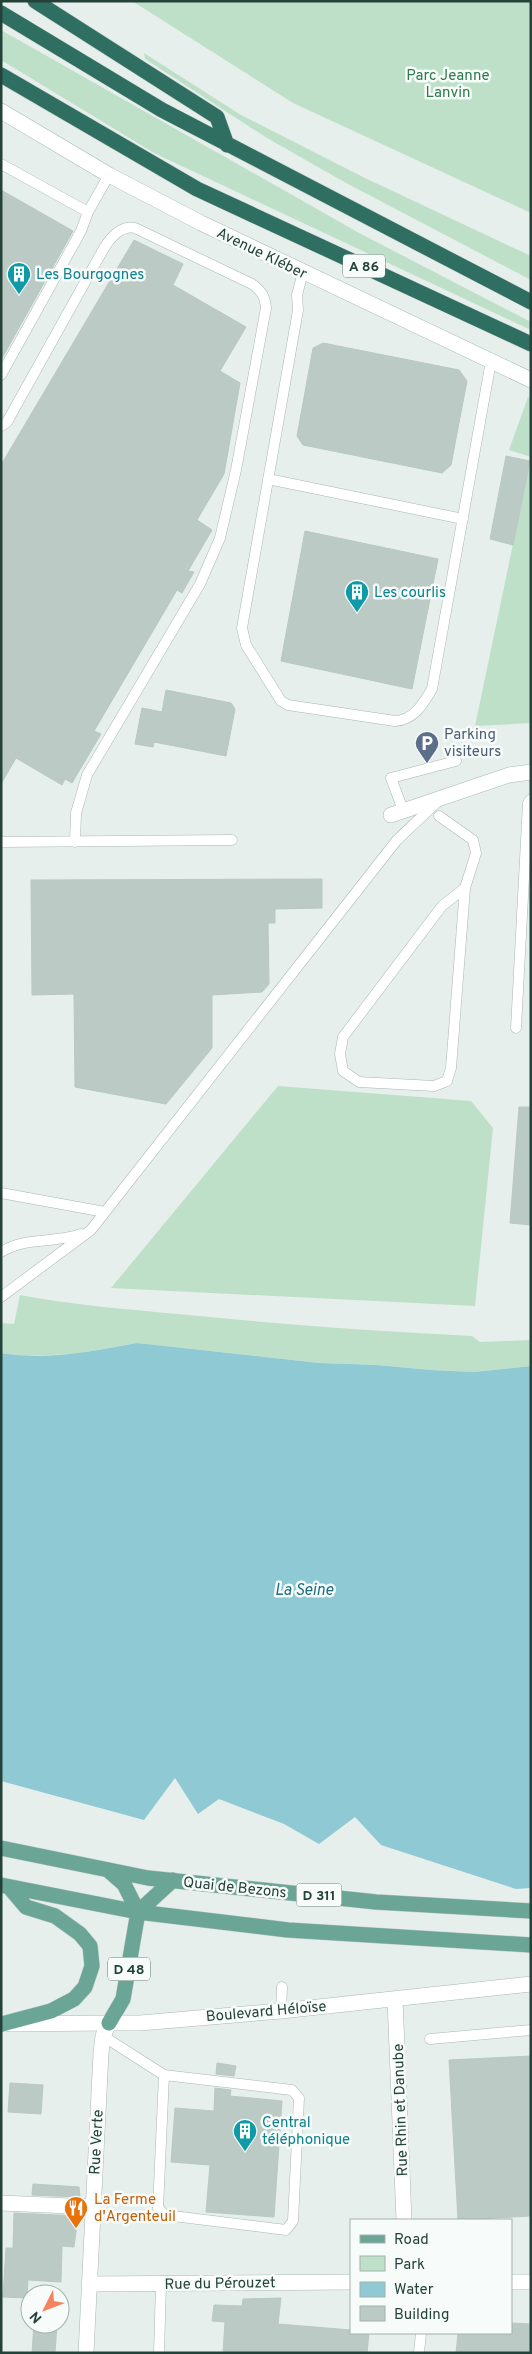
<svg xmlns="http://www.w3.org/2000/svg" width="532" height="2354" viewBox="0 0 532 2354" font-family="Overpass,sans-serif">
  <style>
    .green { fill: #bfe0c8 }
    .water { fill: #8ec9d4 }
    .building { fill: #bbcac4; stroke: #b8c9c2 }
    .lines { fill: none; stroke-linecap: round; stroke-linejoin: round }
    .service-casing { stroke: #a8b8b2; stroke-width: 11 }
    .minor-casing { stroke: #a8b8b2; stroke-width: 16 }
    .tertiary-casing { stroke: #a8b8b2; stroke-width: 16 }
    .secondary-casing { stroke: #a4bbb3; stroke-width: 16 }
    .primary-casing { stroke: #c2cac8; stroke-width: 16 }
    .motorway-casing { stroke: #c2cac8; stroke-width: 16 }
    .service { stroke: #fff; stroke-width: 10 }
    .minor { stroke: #fff; stroke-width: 15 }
    .tertiary { stroke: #fff; stroke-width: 15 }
    .secondary { stroke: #fff; stroke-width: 15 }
    .primary { stroke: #6aa596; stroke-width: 15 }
    .motorway { stroke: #2f6f62; stroke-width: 15 }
    .labels { text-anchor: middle; stroke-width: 5; stroke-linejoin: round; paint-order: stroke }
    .shield { fill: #f7fbf9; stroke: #637a73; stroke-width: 1 }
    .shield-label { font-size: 14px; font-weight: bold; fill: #24423a }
    .park-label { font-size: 15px; fill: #2d7a4b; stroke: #f7fbf9 }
    .street-label { font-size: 15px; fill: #24423a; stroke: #f7fbf9 }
    .culture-label { font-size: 15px; fill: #0d838f; stroke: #f7fbf9; text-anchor: start }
    .service-label { font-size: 15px; fill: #4e5e75; stroke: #f7fbf9; text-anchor: start }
    .food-label { font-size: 15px; fill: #c56008; stroke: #f7fbf9; text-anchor: start }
    .water-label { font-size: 16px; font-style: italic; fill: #1c6f80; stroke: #f7fbf9 }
  </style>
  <rect width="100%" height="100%" fill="#e6efeb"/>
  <!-- green -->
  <path class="green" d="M132 1H531V213L293 103Z
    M1 30 361 234 531 322V330L154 153 1 60Z
    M144 53 241 115 363 177 531 256V280L346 183 267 138 145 59Z
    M528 397 531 399V457L509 450Z
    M531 458V723L475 726Z
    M278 1086 471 1101 493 1128 475 1306 111 1288Z
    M20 1295C72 1305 125 1309 178 1314 276 1324 374 1331 472 1336L480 1342 531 1340V1366L474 1372 431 1370 377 1365 319 1363 137 1343 75 1354 24 1356 1 1353V1323L14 1324Z"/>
  <!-- water -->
  <path class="water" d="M137 1343 319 1363 377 1365 431 1370 474 1372 531 1366V1888L516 1889 381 1845 355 1817 319 1844 284 1824 219 1799 198 1814 175 1778 144 1820 1 1781V1353C46 1361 93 1351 137 1343Z"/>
  <!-- building -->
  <path class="building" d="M1 190 73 231 1 360Z
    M134 240 183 264 173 285 246 327 220 371 240 383 224 474 197 520 212 530 188 571 194 572 182 593 177 590 94 731 101 734 72 783 65 779 62 785 16 758 1 784V465Z
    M323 343 459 370 467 381 451 465 442 473 303 445 297 436 313 348Z
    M506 456 530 461 513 545 490 539Z
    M305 531 438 559 412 689 281 661Z
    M166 690 231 703 235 709 226 756 154 742 153 747 135 744 142 708 162 712Z
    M322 879V908L275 909V923H268L269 984 262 992 212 995V1048L166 1104 75 1087 74 994 32 995 31 880Z
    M519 1107H531V1225L510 1223Z
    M531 2056V2216L458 2220 449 2060Z
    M217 2063 236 2066 234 2076 216 2074Z
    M10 2083 43 2085 41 2114 8 2112Z
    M215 2088 231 2090 230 2096 282 2101 274 2217 206 2212 210 2165 171 2162 175 2108 214 2111Z
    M33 2184 79 2187 80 2197 32 2195Z
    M14 2213 78 2216 74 2247 62 2246 61 2282 28 2280 27 2298 3 2297 6 2248H13Z
    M281 2298 278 2324 351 2330V2333H369L367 2353H223L225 2322 212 2321 214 2305 242 2306 243 2299Z
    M511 2323 531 2324V2353H456L458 2333H511Z
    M34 2324H57L55 2353H32Z"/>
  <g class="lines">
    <!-- service casing -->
    <g class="service-casing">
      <path id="service" d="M1 164 88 212 81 231 1 375
        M88 212 109 175
        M303 272 297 295 298 310 242 628 246 645 281 701 288 705 395 721C414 720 423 704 432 689L491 361
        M1 426 7 422 104 248C111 237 122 225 135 228L252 284C262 291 265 297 266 308L236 470 220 538 200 584 87 775 76 813 75 842
        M268 479 463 519
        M403 810 391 778 456 761
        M439 816 473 840 476 853 465 888 451 1068 447 1081 434 1086 359 1082 343 1071 340 1054 343 1037 442 906 465 888
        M1 842 232 840
        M516 1028 528 803 531 799
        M1 1193 105 1212
        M1 1252C28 1236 53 1244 81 1234
        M1 1297 91 1230 397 840 437 802
        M281 2011 282 1987
        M103 2036 164 2075 292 2090 299 2098 293 2221 286 2230 165 2215 158 2208 164 2075
        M430 2039 531 2030
        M159 2353 161 2284
        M419 2353 421 2333"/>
    </g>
    <!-- minor casing -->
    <g class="minor-casing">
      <path id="minor" d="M391 815 509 775 531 772
        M395 1999 404 2220
        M1 2203 93 2207
        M511 2282H531
        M89 2284 351 2282
        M86 2353 101 2053 103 2036 109 2023H140L281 2011 531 1984"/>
    </g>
    <!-- tertiary casing -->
    <g class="tertiary-casing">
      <path id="tertiary" d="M1 111 109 175 201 223 531 380"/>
    </g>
    <!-- secondary casing -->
    <g class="secondary-casing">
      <path id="secondary" d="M10 2024 109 2023"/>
    </g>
    <!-- primary casing -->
    <g class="primary-casing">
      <path id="primary" d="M1 1848 148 1878 376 1902 531 1911
        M108 1870 124 1884 138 1912 123 1999 109 2023
        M1 1885 138 1912 288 1930 531 1945
        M138 1912 173 1880
        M2 2024 51 2011 74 1999 85 1987 92 1966 90 1946 80 1934 55 1916 26 1907 9 1887"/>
    </g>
    <!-- motorway casing -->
    <g class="motorway-casing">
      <path id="motorway" d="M35 1 217 117 227 145
        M1 13 162 110 531 302
        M1 75 197 189 531 344"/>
    </g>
    <!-- service -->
    <use href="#service" class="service"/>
    <!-- minor -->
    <use href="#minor" class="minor"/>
    <!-- tertiary -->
    <use href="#tertiary" class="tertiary"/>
    <!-- secondary -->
    <use href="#secondary" class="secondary"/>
    <!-- primary -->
    <use href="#primary" class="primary"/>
    <!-- motorway -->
    <use href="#motorway" class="motorway"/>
  </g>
  <!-- icons -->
  <defs>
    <g id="building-pin" transform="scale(1.25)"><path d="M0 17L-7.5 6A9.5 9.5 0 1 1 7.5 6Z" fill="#0f9aa8" stroke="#f7fbf9"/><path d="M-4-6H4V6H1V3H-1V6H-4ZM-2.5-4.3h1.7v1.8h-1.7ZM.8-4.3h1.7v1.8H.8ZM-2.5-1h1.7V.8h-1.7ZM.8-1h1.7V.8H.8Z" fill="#fff"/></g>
    <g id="parking-pin" transform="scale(1.25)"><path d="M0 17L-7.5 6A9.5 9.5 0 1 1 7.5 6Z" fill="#5c6f8a" stroke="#f7fbf9"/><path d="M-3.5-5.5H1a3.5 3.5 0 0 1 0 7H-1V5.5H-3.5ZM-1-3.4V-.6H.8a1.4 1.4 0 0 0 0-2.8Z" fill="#fff"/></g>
    <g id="restaurant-pin" transform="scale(1.25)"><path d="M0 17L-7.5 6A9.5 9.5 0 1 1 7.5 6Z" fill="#e8710a" stroke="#f7fbf9"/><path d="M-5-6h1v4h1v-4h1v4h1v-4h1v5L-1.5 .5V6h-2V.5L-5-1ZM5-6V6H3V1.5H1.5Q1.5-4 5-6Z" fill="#fff"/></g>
  </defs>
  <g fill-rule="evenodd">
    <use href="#building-pin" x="19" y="274"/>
    <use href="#building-pin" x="357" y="592"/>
    <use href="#parking-pin" x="427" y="743"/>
    <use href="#building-pin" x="245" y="2131"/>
    <use href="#restaurant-pin" x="76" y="2208"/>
  </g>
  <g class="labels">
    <!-- shield labels -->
    <g class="shield">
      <rect x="343" y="254.5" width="42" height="23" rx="4"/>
      <rect x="296.5" y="1883.5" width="45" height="23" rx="4"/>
      <rect x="108" y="1957.5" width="42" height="23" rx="4"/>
    </g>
    <g class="shield-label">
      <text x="364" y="271">A 86</text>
      <text x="319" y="1900">D 311</text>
      <text x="129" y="1974">D 48</text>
    </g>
    <!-- park labels -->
    <g class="park-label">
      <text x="448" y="80">Parc Jeanne<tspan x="448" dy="17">Lanvin</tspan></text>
    </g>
    <!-- street labels -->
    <g class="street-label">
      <text transform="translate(262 253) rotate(26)" y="5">Avenue Kléber</text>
      <text transform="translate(235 1887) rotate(6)" y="5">Quai de Bezons</text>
      <text transform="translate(266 2011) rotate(-5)" y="5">Boulevard Héloïse</text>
      <text transform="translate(400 2110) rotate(-92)" y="5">Rue Rhin et Danube</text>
      <text transform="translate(96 2142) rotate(-87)" y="5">Rue Verte</text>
      <text transform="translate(220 2283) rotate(-1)" y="5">Rue du Pérouzet</text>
    </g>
    <!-- culture labels -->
    <g class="culture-label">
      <text x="36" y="279">Les Bourgognes</text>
      <text x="374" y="597">Les courlis</text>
      <text x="262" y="2127">Central<tspan x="262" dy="17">téléphonique</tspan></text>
    </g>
    <!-- service labels -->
    <g class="service-label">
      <text x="444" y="739">Parking<tspan x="444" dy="17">visiteurs</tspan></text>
    </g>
    <!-- food labels -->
    <g class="food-label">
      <text x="94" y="2204">La Ferme<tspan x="94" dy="17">d'Argenteuil</tspan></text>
    </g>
    <!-- water labels -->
    <g class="water-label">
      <text x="304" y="1595">La Seine</text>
    </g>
  </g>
  <!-- border -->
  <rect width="532" height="2354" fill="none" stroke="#24423a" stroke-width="5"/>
  <!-- legend -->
  <rect x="350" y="2219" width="162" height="115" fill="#f7fbf9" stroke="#a3b1ad"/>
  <rect x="360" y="2235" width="25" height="8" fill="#6aa596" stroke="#a3b1ad"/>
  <text x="394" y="2244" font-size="15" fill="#24423a">Road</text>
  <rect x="360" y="2256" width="25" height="15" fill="#bfe0c8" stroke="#a3b1ad"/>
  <text x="394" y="2269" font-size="15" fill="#24423a">Park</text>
  <rect x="360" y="2282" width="25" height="15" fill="#8ec9d4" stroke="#a3b1ad"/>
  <text x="394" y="2294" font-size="15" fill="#24423a">Water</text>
  <rect x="360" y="2306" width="25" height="15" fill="#bbcac4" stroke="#a3b1ad"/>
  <text x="394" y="2319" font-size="15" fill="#24423a">Building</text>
  <!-- north arrow -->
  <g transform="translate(45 2309) rotate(228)"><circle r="24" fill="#f7fbf9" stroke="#a3b1ad"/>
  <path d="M0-4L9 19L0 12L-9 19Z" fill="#f4845f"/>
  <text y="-8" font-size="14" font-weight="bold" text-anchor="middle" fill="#24423a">N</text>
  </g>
</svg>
